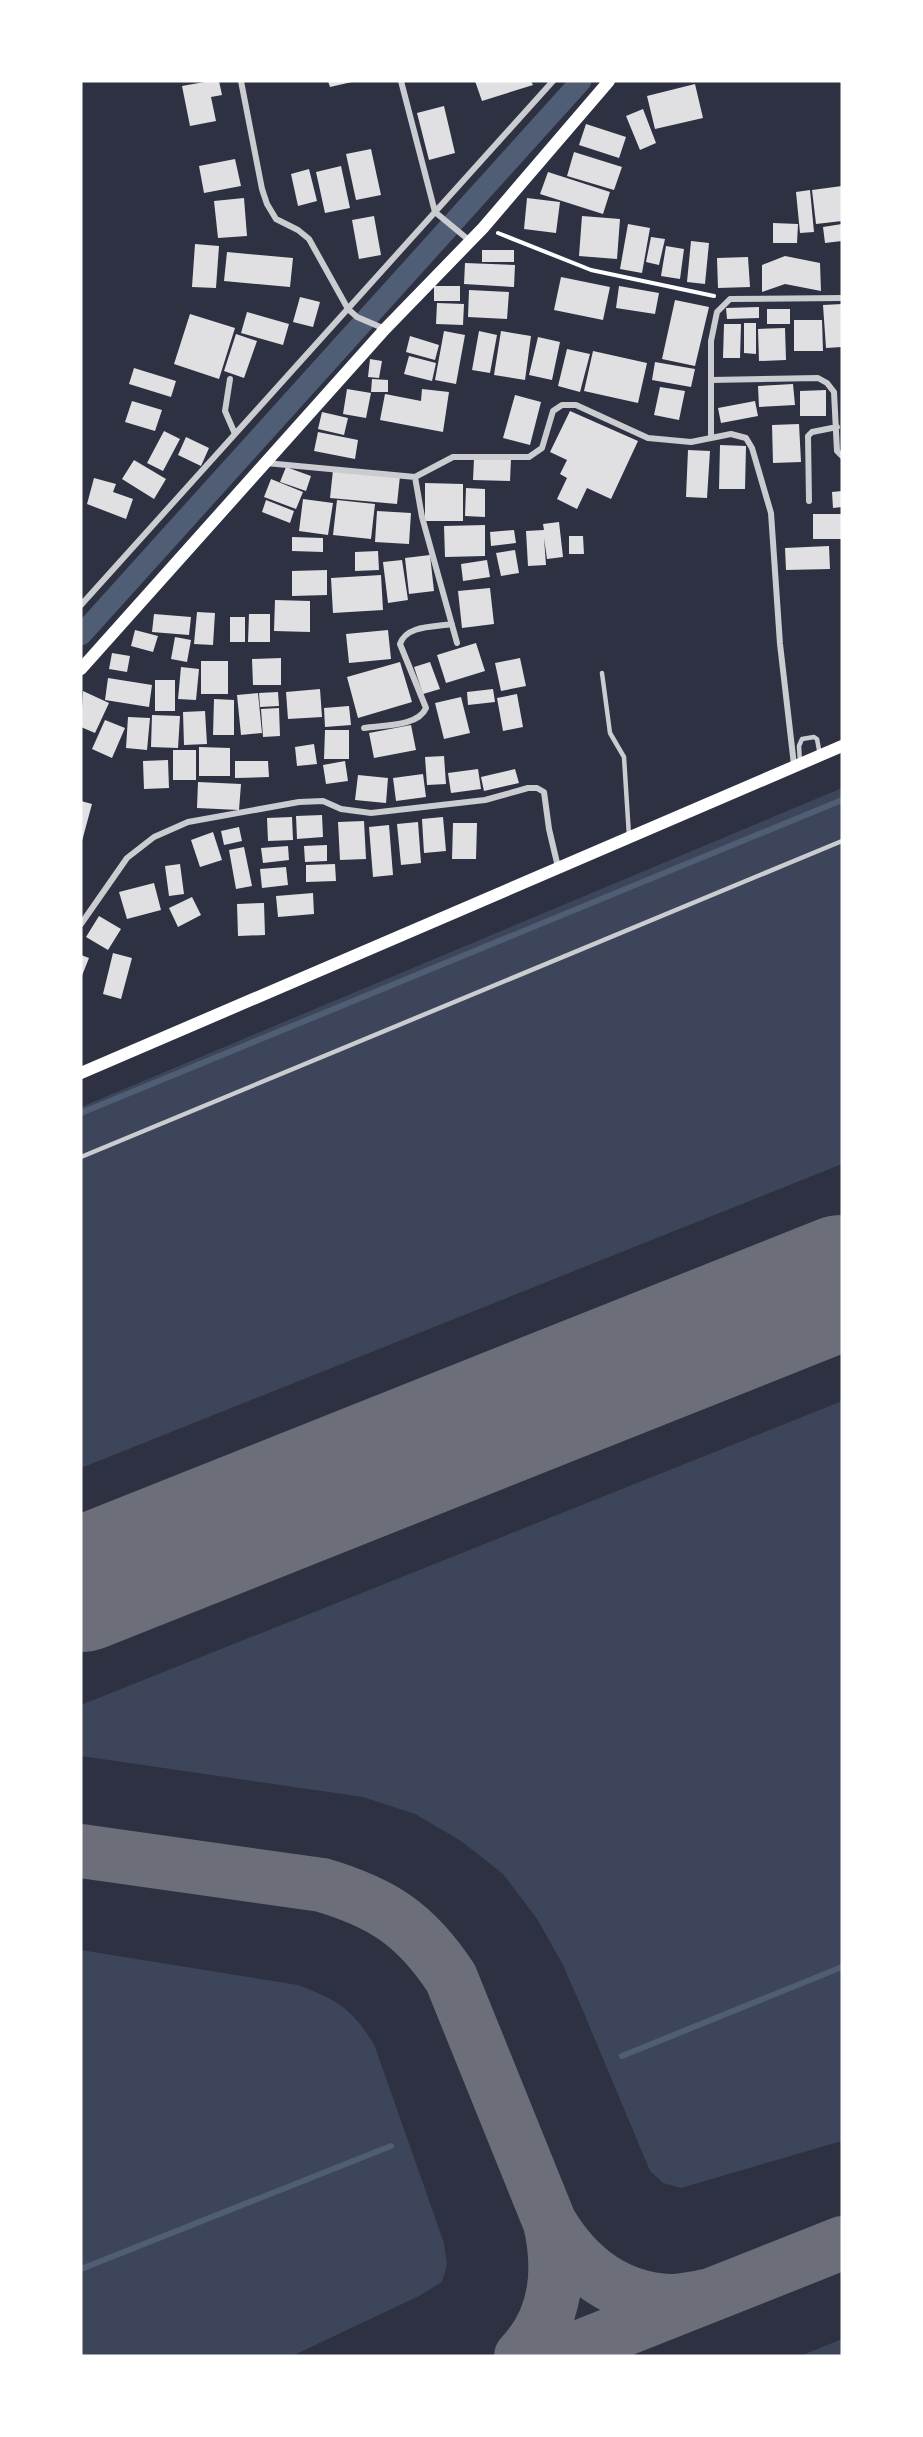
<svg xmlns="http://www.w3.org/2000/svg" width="923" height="2437" viewBox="0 0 923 2437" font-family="'Archivo Narrow',sans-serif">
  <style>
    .green { fill: #3c4559 }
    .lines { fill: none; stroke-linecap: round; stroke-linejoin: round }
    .stream { stroke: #4f5d75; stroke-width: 6 }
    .canal { stroke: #4f5d75; stroke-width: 21 }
    .taxiway { stroke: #6c6f7a; stroke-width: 54 }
    .runway { stroke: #6c6f7a; stroke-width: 134 }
    .building { fill: #e0e0e3 }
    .path { stroke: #fff; stroke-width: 4 }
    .service { stroke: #caccd0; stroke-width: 4.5 }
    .minor { stroke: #caccd0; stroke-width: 6 }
    .secondary { stroke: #fff; stroke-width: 12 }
  </style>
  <rect width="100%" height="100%" fill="#2d3142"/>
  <!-- green -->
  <path class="green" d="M842 788V1164L81 1468V1107Z
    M842 1401V2141L681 2188 663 2183 650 2171 581 2006 562 1963 537 1919 503 1874 461 1841 415 1814 363 1797 81 1756V1705Z
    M81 1950 298 1985C339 2001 350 2007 374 2044L444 2243 447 2264 442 2282 419 2296 292 2356H81Z
    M842 2339V2356H800Z"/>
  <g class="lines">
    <!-- stream -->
    <path class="stream" d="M81 1113 842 800
      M622 2056 842 1967
      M81 2269 391 2146"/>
    <!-- canal -->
    <path class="canal" d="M81 635 581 81"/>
    <!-- taxiway -->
    <path class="taxiway" d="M81 1851 322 1885C383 1903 416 1925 451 1978L550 2223C577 2268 616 2299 670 2301 682 2301 695 2298 707 2296
      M521 2356C557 2319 561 2271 550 2223
      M557 2356 842 2243"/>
    <!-- runway -->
    <path class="runway" d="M81 1585 842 1282"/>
  </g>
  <!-- building -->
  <path class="building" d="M210 81H219L222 95 211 97 216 121 190 126 182 86Z
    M328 81H352V82L330 87Z
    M475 81H531L533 85 482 101Z
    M695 84 703 118 655 129 647 96Z
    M444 106 455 153 429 160 417 113Z
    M643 109 656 143 640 150 626 116Z
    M586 124 626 137 619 158 579 145Z
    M371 149 381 195 356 200 346 154Z
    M574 152 622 167 614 190 567 176Z
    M235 159 241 186 204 193 199 166Z
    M341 166 350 208 325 213 316 172Z
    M309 169 317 201 298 206 291 174Z
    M548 172 610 192 603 214 540 194Z
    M842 186V221L816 224 812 190Z
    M810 190 814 232 800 233 796 192Z
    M244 198 247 236 218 238 214 201Z
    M527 198 560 202 556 233 524 229Z
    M374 216 381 255 359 259 352 220Z
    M582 216 620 219 617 259 579 256Z
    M773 223 798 224 797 243H773Z
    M628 224 650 228 642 273 620 269Z
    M842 224V241L825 243 823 227Z
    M651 237 665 239 659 265 646 262Z
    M691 241 709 243 705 284 687 282Z
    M195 244 219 246 216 288 192 287Z
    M666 246 684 249 680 279 661 276Z
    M482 250H514V262H482Z
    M227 252 293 258 290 287 224 281Z
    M785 256 820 263 821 291 785 284 762 292V265Z
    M748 257 750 287 718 288 717 258Z
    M465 263 515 265 514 287 464 284Z
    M561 277 610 287 603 320 554 310Z
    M434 286H460V301H434Z
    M619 286 659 293 655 314 616 308Z
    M469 290 509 292 507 319 468 317Z
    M300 297 320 302 313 327 293 322Z
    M675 300 709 307 695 366 662 359Z
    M437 303 464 304 463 325 436 324Z
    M842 304V347L826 348 823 305Z
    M759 307V318L727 319 726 308Z
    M767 309H790V324H767Z
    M247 312 289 324 283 345 241 333Z
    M190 314 235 328 219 379 174 364Z
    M794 320H822L823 351H794Z
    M744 323H756V354L744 353Z
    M724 324H741L740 358H723Z
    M785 328 786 360 759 361 758 329Z
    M444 331 465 335 456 384 435 380Z
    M479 331 497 335 490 373 472 370Z
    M501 331 531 336 525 380 494 375Z
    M236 334 257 341 244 378 224 371Z
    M410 336 439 345 435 360 406 352Z
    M538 337 560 342 552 380 529 375Z
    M567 349 590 354 580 392 558 386Z
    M593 351 647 363 638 403 584 391Z
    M409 356 436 363 432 381 404 374Z
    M370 359 382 361 379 378 368 377Z
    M655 362 695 369 691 387 652 380Z
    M134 368 176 381 171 397 129 384Z
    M372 379 388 380V392H371Z
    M793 384 795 405 759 407 758 386Z
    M660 387 685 391 679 420 654 415Z
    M347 389 371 393 366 418 343 414Z
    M422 389 449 392 443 432 380 420 385 394 421 401Z
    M826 390V416H800V391Z
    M515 395 541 402 530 445 503 438Z
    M132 401 162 410 155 431 125 422Z
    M755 401 758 416 721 423 718 408Z
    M570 411 638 441 611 499 587 488 577 509 557 499 567 478 560 474 567 460 550 452Z
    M322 412 348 418 344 435 318 429Z
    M799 424 801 462 773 463 772 425Z
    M164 431 180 439 163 471 147 463Z
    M318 432 358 440 355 459 314 451Z
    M186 437 209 448 201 466 178 455Z
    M720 445 746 446 745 489H719Z
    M688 450 710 451 707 498 686 497Z
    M474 459H511L510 481 473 480Z
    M134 460 166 479 154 499 122 479Z
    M286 467 311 476 306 491 280 482Z
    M333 470 400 476 397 504 330 498Z
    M94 478 116 484 113 492 133 499 126 519 87 504Z
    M271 479 303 492 296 509 264 497Z
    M425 483 463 484V521H425Z
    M466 488 485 489V517L465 516Z
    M842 491V507L833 508 832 492Z
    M303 499 333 503 328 535 299 531Z
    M266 500 294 511 290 523 262 512Z
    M337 500 375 504 371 539 333 535Z
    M377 511 411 513 409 544 375 542Z
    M813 514H842V539H813Z
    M559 522 563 557 547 559 544 538 546 565 528 566 526 531 544 530 543 524Z
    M485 525V556L445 557 444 526Z
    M514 530 516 543 491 546 490 532Z
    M569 536H583L584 554H569Z
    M292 537 323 538V552L292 551Z
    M829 546 830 569 786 570 785 548Z
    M515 550 519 573 501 576 496 553Z
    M378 551 379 570 355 571V552Z
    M430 555 434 591 409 594 405 558Z
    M402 560 408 600 388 603 383 562Z
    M487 560 490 577 463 581 461 564Z
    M327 570V595L292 596V571Z
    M381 575 383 610 333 613 331 578Z
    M490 588 494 624 462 628 458 591Z
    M275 600 310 601V632L274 631Z
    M197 612 215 613 213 645 194 644Z
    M154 614 191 617 189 635 152 632Z
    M249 614H270V642H248Z
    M230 617H245V642H230Z
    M135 630 158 636 153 652 131 646Z
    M388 630 391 659 349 663 346 634Z
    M175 637 191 640 187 662 171 659Z
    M476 643 485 671 446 683 437 655Z
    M112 653 130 656 127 672 109 669Z
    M281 658V685H253L252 659Z
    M520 658 526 686 501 691 495 663Z
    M201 661H228V694H201Z
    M400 662 412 702 358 718 347 677Z
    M430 662 440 689 423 694 414 667Z
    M181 667 199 669 196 700 178 699Z
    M108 678 152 685 149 707 105 700Z
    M155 680H175V711H155Z
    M320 689 322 717 288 719 286 692Z
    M493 689 495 702 468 705 467 692Z
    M83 691 109 703 95 733 81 727Z
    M278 692 279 706 260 707 259 693Z
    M258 693 262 733 241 735 237 695Z
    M517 694 523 727 503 731 497 698Z
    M461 697 470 733 444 739 435 703Z
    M214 699 234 700V735H213Z
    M349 706 351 725 325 727 324 708Z
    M279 708 280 736 263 737 261 709Z
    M205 711 207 744 184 745 183 712Z
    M152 715 180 716 178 748 151 747Z
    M128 717 150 718 147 750 126 748Z
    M105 720 125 728 112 758 92 749Z
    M411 725 416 750 374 758 369 733Z
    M325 730H349V759H324Z
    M314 744 317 764 297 766 295 747Z
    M199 747 230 748V776H199Z
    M173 750H196V780H173Z
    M444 756 446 784 427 785 425 757Z
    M168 760 169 788 144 789 143 761Z
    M235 761H268L269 777 235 778Z
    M345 761 348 781 326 784 323 765Z
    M478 769 481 789 451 793 448 773Z
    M515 769 519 783 484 791 481 777Z
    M423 774 426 797 396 801 393 778Z
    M358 775 388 778 386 803 355 800Z
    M198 782 241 784 239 810 197 808Z
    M81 801 92 804 82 841H81Z
    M322 815 323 837 297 839 296 816Z
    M292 817 293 840 268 841 267 818Z
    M443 817 446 851 424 853 422 819Z
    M364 821 366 859 340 860 338 822Z
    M418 822 421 863 401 865 397 824Z
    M453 823H477L476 859H452Z
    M389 825 393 875 373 877 369 827Z
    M239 827 242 841 224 845 221 831Z
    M213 832 222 860 200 867 191 840Z
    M327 845V861L305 862 304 846Z
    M288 846 289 860 263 863 261 848Z
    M244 847 252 886 236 889 229 850Z
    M180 864 184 894 169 896 165 866Z
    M335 864 336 881 306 882V865Z
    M286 867 288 885 262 888 260 869Z
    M154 883 161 910 127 919 119 892Z
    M313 893 314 914 278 917 276 896Z
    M192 897 201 915 178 927 169 908Z
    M264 903 265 935 238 936 237 904Z
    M99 916 121 929 108 950 86 937Z
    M113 953 132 958 121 999 103 994Z
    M81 955 89 958 81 978Z"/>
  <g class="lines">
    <!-- path -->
    <path class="path" d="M498 233 591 270 714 296"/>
    <!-- service -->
    <path class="service" d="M602 673 610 733 624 757 629 836
      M800 763 799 746 802 739 814 737 817 739 820 755
      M81 1157 842 841"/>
    <!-- minor -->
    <path class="minor" d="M241 81 262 189 267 204 276 219 298 230 309 239 348 309 357 317 385 329
      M401 81 435 212 470 241
      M842 298 730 299 717 312 711 341V380L818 378 827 383 834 392 837 451 842 456
      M230 379 225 411 235 434
      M711 380V437
      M266 463 415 477 453 457H529L542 448 553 411 562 405H576L648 438 691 442 731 434 746 438 752 448 771 513 780 644 794 765
      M415 477 422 517 457 643
      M809 501 808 436 812 432 837 427
      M81 605 553 81
      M364 728C382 725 418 727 426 708L400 644C406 625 435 627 452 624
      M81 924 127 858 154 837 188 822 299 802 323 801 341 809 371 813 485 800 528 788H537L544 792 549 829 558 867"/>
    <!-- secondary -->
    <path class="secondary" d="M81 669 385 329 483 228 609 81
      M81 1073 842 746"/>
  </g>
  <!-- border -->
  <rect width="923" height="2437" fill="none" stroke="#ffffff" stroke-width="165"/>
</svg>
